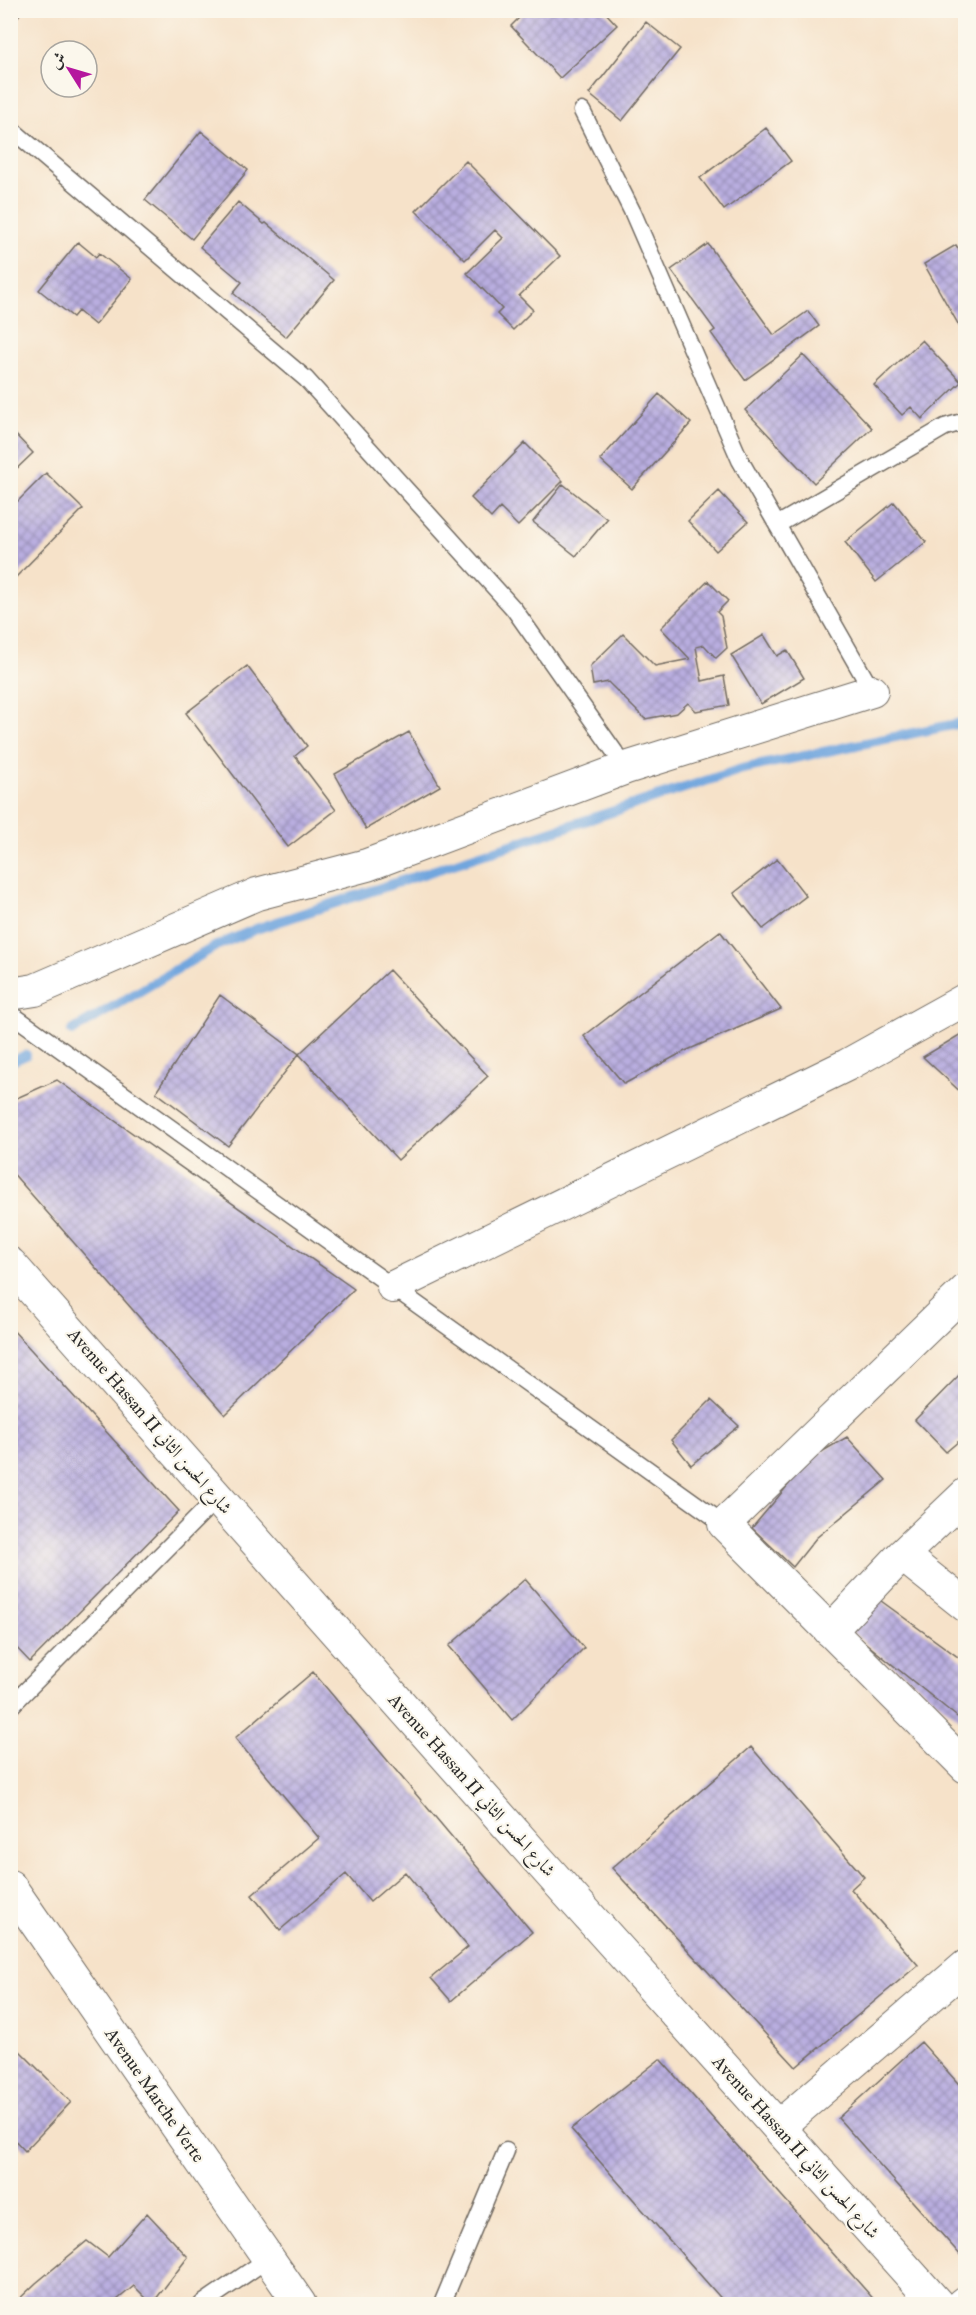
<svg xmlns="http://www.w3.org/2000/svg" width="976" height="2315" viewBox="0 0 976 2315" font-family="'IM FELL Great Primer',Amiri,serif">
  <style>
    .lines { fill: none; stroke-linecap: round; stroke-linejoin: round }
    .stream { stroke: #71a6de; stroke-width: 10 }
    .building { fill: url(#building-cross-hatch) }
    .service-casing { stroke: #726b62; stroke-width: 19 }
    .minor-casing { stroke: #726b62; stroke-width: 34 }
    .tertiary-casing { stroke: #726b62; stroke-width: 35 }
    .service { stroke: #fff; stroke-width: 16 }
    .minor { stroke: #fff; stroke-width: 32 }
    .tertiary { stroke: #fff; stroke-width: 33 }
    .labels { text-anchor: middle; stroke-width: 4.5; stroke-linejoin: round; paint-order: stroke }
    .street-label { font-size: 18px; fill: #2b2b2b; stroke: #fbf7ec }
  </style>
  <defs>
    <pattern id="building-cross-hatch" width="8" height="8" patternUnits="userSpaceOnUse" patternTransform="scale(1.5)"><rect width="8" height="8" fill="#b9aee0"/><path d="M0 0l8 8M0 8l8-8" fill="none" stroke="#978eb6"/></pattern>
  </defs>
  <rect width="100%" height="100%" fill="#fbf7ec"/>
  <filter id="ink" filterUnits="userSpaceOnUse"><feTurbulence type="fractalNoise" baseFrequency=".0167" numOctaves="2"/><feDisplacementMap in="SourceGraphic" scale="12" xChannelSelector="R" yChannelSelector="G"/><feConvolveMatrix kernelMatrix="1 2 1 2 8 2 1 2 1" color-interpolation-filters="sRGB"/></filter>
  <filter id="wash" filterUnits="userSpaceOnUse"><feTurbulence type="fractalNoise" baseFrequency=".008" numOctaves="4" result="noise"/><feDisplacementMap in="SourceGraphic" scale="24" xChannelSelector="R" yChannelSelector="G"/><feGaussianBlur stdDeviation="1.35" result="paint"/><feColorMatrix in="noise" values="0 0 0 0 0 0 0 0 0 0 0 0 0 0 0 0 0 1.4 0 .05"/><feComposite in="paint" operator="in"/></filter>
  <g filter="url(#wash)">
    <rect width="100%" height="100%" fill="#f6e2c9"/>
    <g class="lines">
      <!-- stream -->
      <path class="stream" d="M72 1031 216 946 256 929 742 769 966 722
        M10 1062 26 1055"/>
    </g>
    <g id="blocks">
      <!-- building -->
      <path class="building" d="M522 10H603L617 25 560 78 511 26 524 13Z
        M646 22 680 49 622 121 589 94Z
        M766 128 791 161 724 210 700 178Z
        M201 131 248 170 192 239 145 200Z
        M466 161 560 256 519 296 533 310 513 330 497 314 502 309 467 273 503 238 495 230 465 260 416 211Z
        M238 202 264 224 266 223 334 280 286 337 233 293 242 282 200 247Z
        M78 242 96 257 99 253 132 279 95 325 78 311 73 317 39 290Z
        M708 244 774 335 808 311 819 326 745 380 711 333 715 330 671 270Z
        M956 245 966 261V327L961 329 924 264Z
        M922 340 961 382 922 419 911 407 902 415 874 385Z
        M803 355 872 428 814 483 745 410Z
        M659 394 691 423 632 489 600 460Z
        M10 429 33 453 10 475Z
        M525 443 563 481 518 526 500 508 491 518 471 498Z
        M46 473 83 509 14 579 10 576V509Z
        M563 484 607 519 576 556 533 522Z
        M719 491 748 522 716 551 688 521Z
        M894 502 926 542 876 582 845 542Z
        M708 581 728 601 717 612 721 616 727 648 716 658 704 645 696 647 702 681 724 676 729 705 696 711 688 703 677 713 645 719 608 682 593 685 590 666 623 634 655 666 690 659 661 628Z
        M764 635 777 656 787 650 804 678 761 704 731 655Z
        M247 666 307 746 295 756 336 810 288 847 186 713Z
        M409 732 440 786 366 829 335 774Z
        M777 859 806 896 763 929 734 893Z
        M720 931 781 1009 683 1052 624 1084 584 1036Z
        M389 970 488 1076 398 1160 299 1054Z
        M220 995 299 1054 228 1146 156 1092Z
        M966 1031V1097L923 1057Z
        M57 1080 354 1289 225 1415 10 1170V1101Z
        M10 1327 179 1511 30 1662 13 1644 10 1647Z
        M966 1368V1435L946 1452 915 1420Z
        M711 1400 739 1426 691 1465 671 1440Z
        M847 1437 886 1480 816 1538 793 1567 752 1528 811 1458Z
        M525 1579 584 1648 512 1720 449 1646Z
        M877 1598 966 1663V1724L852 1632Z
        M313 1672 532 1932 451 2001 431 1978 468 1947 405 1872 370 1902 346 1874 280 1930 252 1895 319 1838 235 1738Z
        M751 1747 864 1877 851 1889 918 1965 796 2067 612 1868Z
        M10 2041 71 2102 25 2151 10 2135Z
        M921 2042 966 2092V2256L963 2258 838 2118Z
        M660 2059 878 2304H726L571 2129Z
        M147 2213 188 2257 152 2304 134 2286 112 2304H14L36 2283 87 2241 108 2257Z"/>
    </g>
  </g>
  <g filter="url(#ink)">
    <use href="#blocks" fill-opacity="0" stroke="#726b62" stroke-width="1.5"/>
    <g class="lines">
      <!-- service casing -->
      <g class="service-casing">
        <path id="service" d="M10 12 12 10
          M582 111 633 213 740 460 872 691
          M10 128 306 379 514 609 626 768
          M777 525 945 427 966 421
          M10 1013 724 1524
          M10 1707 217 1498
          M202 2304 268 2259
          M442 2304 506 2151"/>
      </g>
      <!-- minor casing -->
      <g class="minor-casing">
        <path id="minor" d="M10 994 35 990 257 894 367 865 626 768 872 691
          M393 1287 847 1065 966 999
          M966 1290 724 1524 966 1767
          M902 1555 966 1606
          M830 1631 902 1555 966 1494
          M10 1886 300 2304
          M778 2127 966 1966
          M962 2304 966 2301"/>
      </g>
      <!-- tertiary casing -->
      <g class="tertiary-casing">
        <path id="tertiary" d="M10 1264 533 1854 937 2304"/>
      </g>
      <!-- service -->
      <use href="#service" class="service"/>
      <!-- minor -->
      <use href="#minor" class="minor"/>
      <!-- tertiary -->
      <use href="#tertiary" class="tertiary"/>
    </g>
  </g>
  <g class="labels">
    <!-- street labels -->
    <g class="street-label">
      <text transform="translate(150 1421) rotate(49)" y="6">Avenue Hassan II شارع الحسن الثاني</text>
      <text transform="translate(472 1785) rotate(48)" y="6">Avenue Hassan II شارع الحسن الثاني</text>
      <text transform="translate(155 2095) rotate(55)" y="6">Avenue Marche Verte</text>
      <text transform="translate(796 2147) rotate(48)" y="6">Avenue Hassan II شارع الحسن الثاني</text>
    </g>
  </g>
  <!-- margin -->
  <rect width="976" height="2315" fill="none" stroke="#fbf7ec" stroke-width="36"/>
  <!-- north arrow -->
  <g transform="translate(69 69) rotate(307)"><circle r="28" fill="#fbf7ec" stroke="#a8a59f" stroke-width="1.5"/>
  <path d="M0-4.5L10 22L0 15L-10 22Z" fill="#b5179e"/>
  <text y="-9" font-size="16" font-weight="bold" text-anchor="middle" fill="#2b2b2b">ش</text>
  </g>
</svg>
